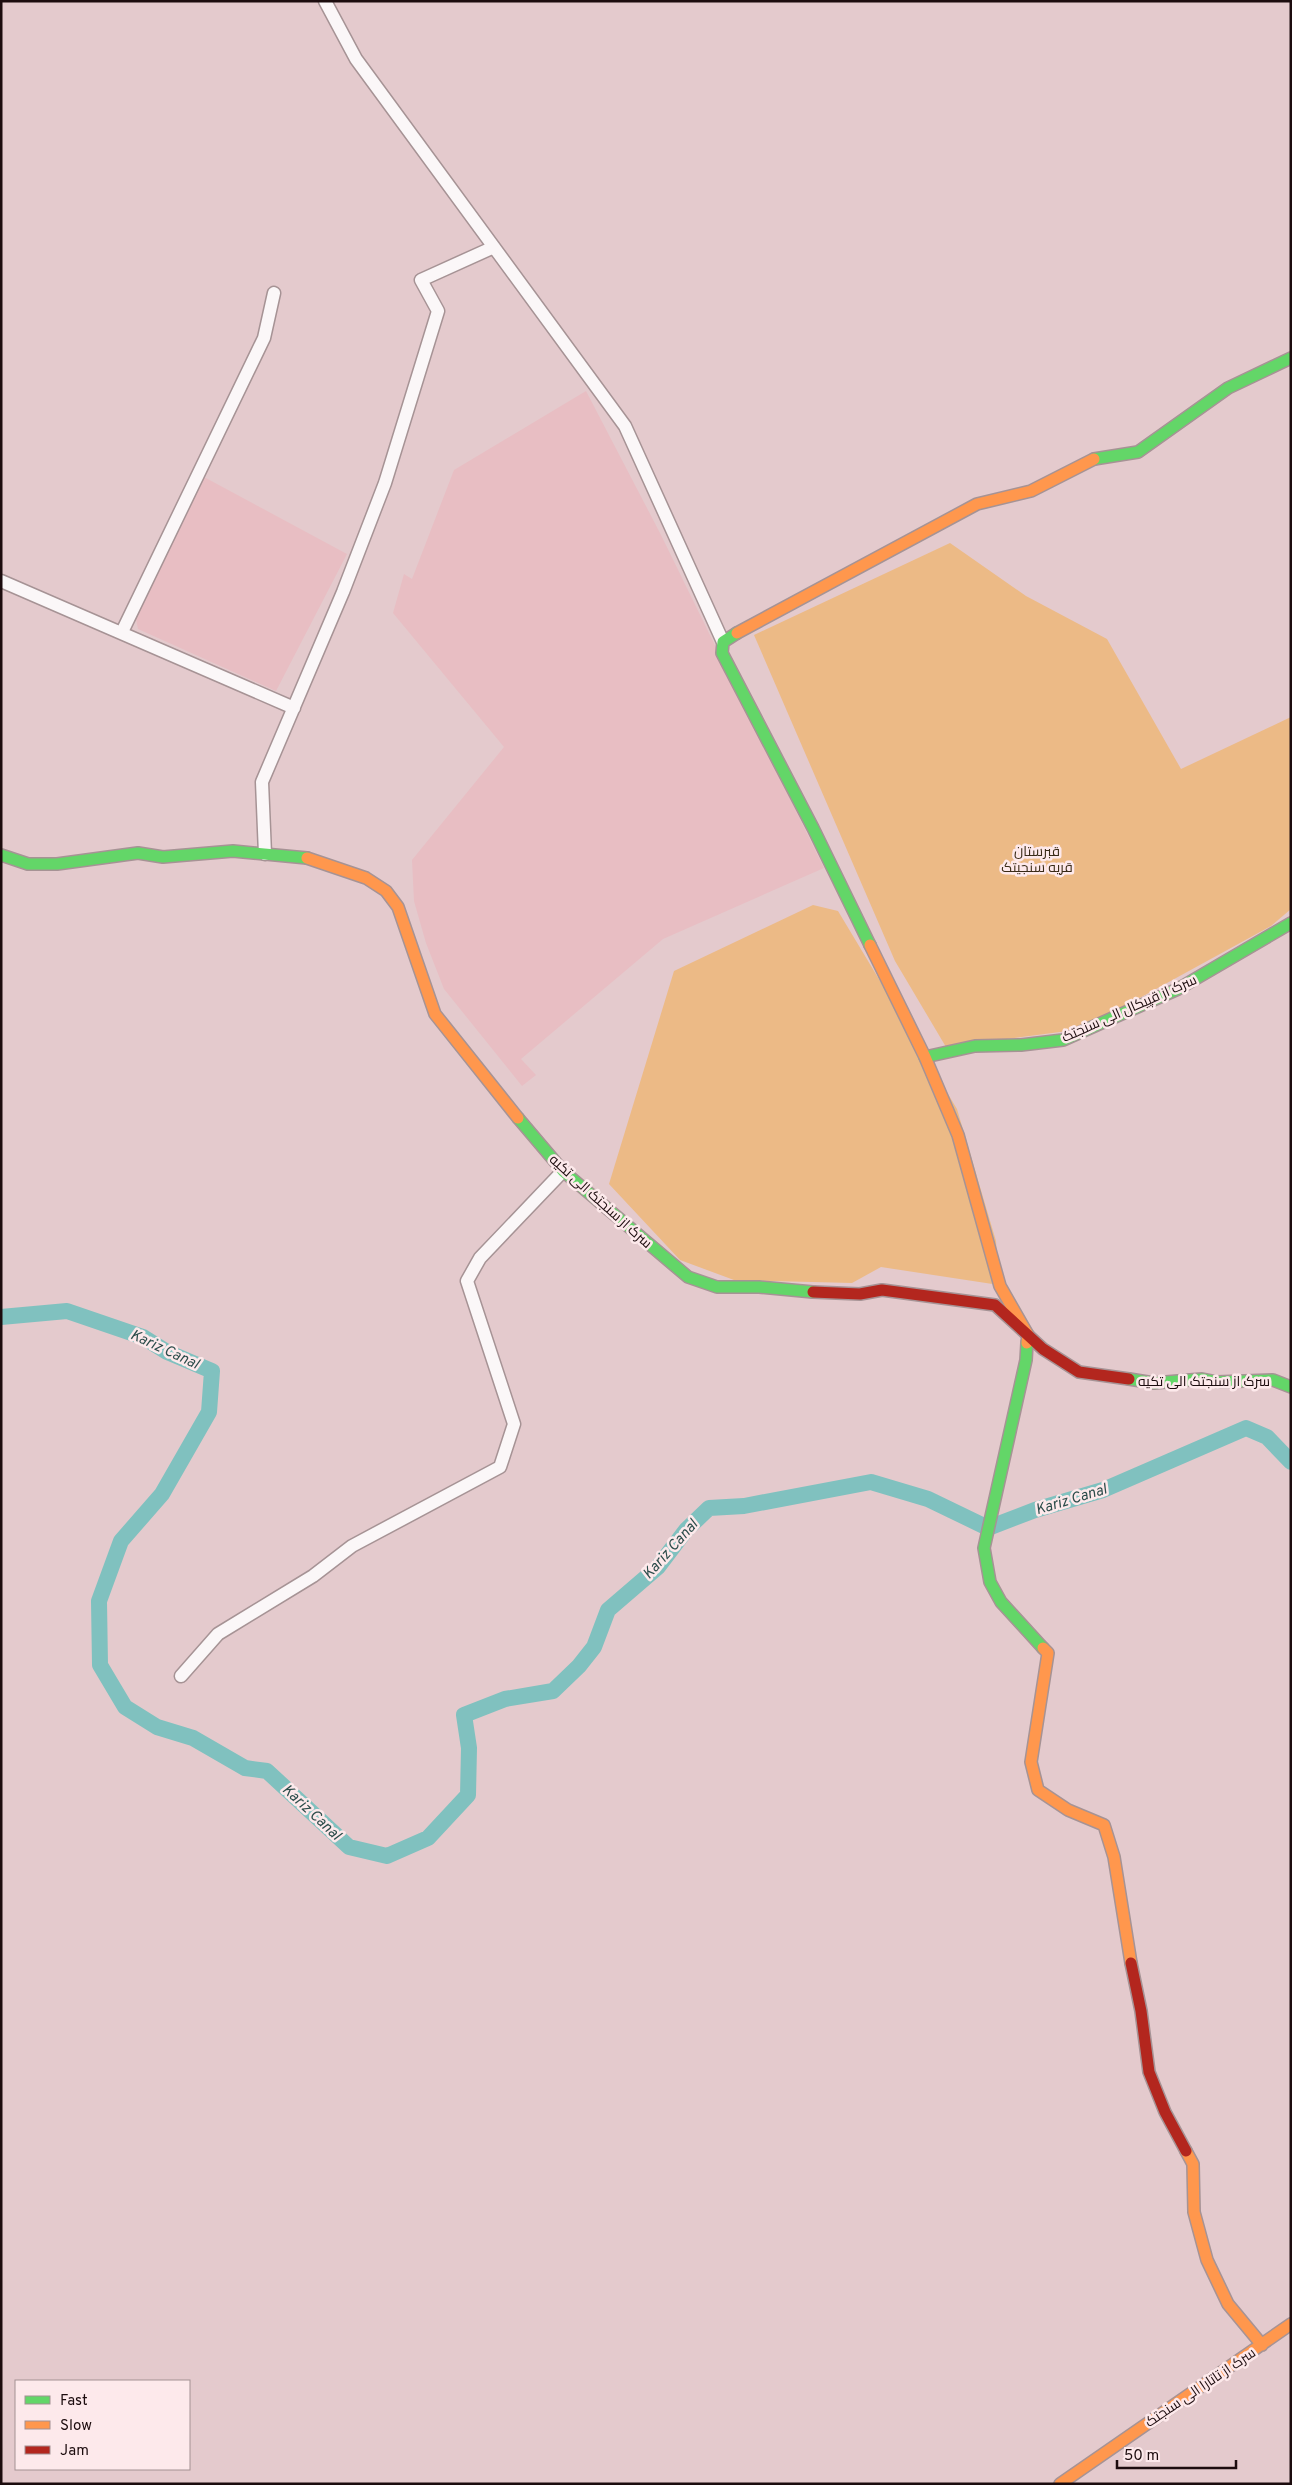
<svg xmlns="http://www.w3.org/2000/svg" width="1292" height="2485" viewBox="0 0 1292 2485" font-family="Overpass,Cairo,sans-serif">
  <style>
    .built { fill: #e8bec3 }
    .green { fill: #ecba86 }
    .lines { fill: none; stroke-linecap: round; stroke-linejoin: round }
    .canal { stroke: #80c1bf; stroke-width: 16 }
    .street-casing { stroke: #a69395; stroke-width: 15 }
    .fast-casing { stroke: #a69395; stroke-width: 14 }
    .slow-casing { stroke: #a69395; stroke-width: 14 }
    .jam-casing { stroke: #a69395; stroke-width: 14 }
    .street { stroke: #fbf7f8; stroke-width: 12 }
    .fast { stroke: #63d668; stroke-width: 11 }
    .slow { stroke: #ff974d; stroke-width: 11 }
    .jam { stroke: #b3261e; stroke-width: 11 }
    .labels { text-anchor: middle; stroke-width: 5; stroke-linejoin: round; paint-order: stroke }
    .park-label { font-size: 14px; fill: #392a16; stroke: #fde9eb }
    .street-label { font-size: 14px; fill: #1c0c0e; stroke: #fde9eb }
    .water-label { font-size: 15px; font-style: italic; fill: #2b4c4a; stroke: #fde9eb }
  </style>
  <rect width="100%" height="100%" fill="#e4cacd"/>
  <!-- built -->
  <path class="built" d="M586 391 661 535 824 868 663 939 521 1059 536 1075 522 1086 444 989 426 943 414 901 412 860 504 747 393 613 404 574 412 579 454 470Z
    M204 477 347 554 276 691 138 629 136 619Z"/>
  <!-- green -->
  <path class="green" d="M950 543 1026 596 1107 639 1181 769 1291 717V909L1271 926 1083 1029 946 1047 895 961 754 635Z
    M813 905 838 911 957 1109 996 1241 999 1285 881 1267 852 1283 734 1280 680 1260 609 1184 674 971Z"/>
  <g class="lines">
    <!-- canal -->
    <path class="canal" d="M1 1317 67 1311 143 1337 167 1352 212 1371 209 1412 162 1494 121 1541 99 1601 100 1665 125 1707 157 1727 193 1738 245 1768 267 1771 349 1847 387 1856 428 1838 468 1795 469 1748 464 1715 505 1699 553 1691 579 1666 594 1647 608 1610 658 1567 686 1530 709 1508 744 1506 871 1482 928 1499 988 1528 1035 1510 1103 1490 1246 1428 1267 1437 1291 1462"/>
    <!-- street casing -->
    <g class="street-casing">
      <path id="street" d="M325 1 356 59 625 426 723 642
        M1 581 294 708
        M122 632 264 338 274 293
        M265 854 262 782 343 592 385 483 438 311 421 280 494 247
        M181 1676 218 1634 313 1576 352 1546 500 1467 514 1424 467 1281 480 1258 563 1171"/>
    </g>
    <!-- fast casing -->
    <g class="fast-casing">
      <path id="fast" d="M1094 459 1138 452 1228 388 1291 358
        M737 633 723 642 722 653 813 828 870 945
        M1 855 28 864H57L138 853 163 857 233 851 307 858
        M925 1057 975 1046 1021 1045 1063 1040 1178 989 1291 923
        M518 1118 563 1171 688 1277 717 1287H759L813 1292
        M1027 1343 1026 1360 984 1548 990 1582 1001 1602 1043 1648
        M1129 1379 1154 1383 1202 1379 1217 1382 1273 1380 1291 1387"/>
    </g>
    <!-- slow casing -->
    <g class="slow-casing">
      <path id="slow" d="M737 633 977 504 1031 491 1094 459
        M307 858 366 878 386 891 398 907 435 1014 518 1118
        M870 945 925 1057 958 1135 1000 1286 1028 1335 1027 1343
        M1043 1648 1048 1653 1031 1762 1038 1790 1068 1810 1104 1825 1114 1857 1131 1963
        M1186 2151 1193 2164 1194 2212 1207 2260 1228 2304 1262 2345
        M1060 2484 1291 2324"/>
    </g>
    <!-- jam casing -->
    <g class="jam-casing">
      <path id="jam" d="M813 1292 860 1294 882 1290 995 1305 1043 1349 1079 1372 1129 1379
        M1131 1963 1141 2011 1149 2072 1165 2112 1186 2151"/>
    </g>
    <!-- street -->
    <use href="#street" class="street"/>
    <!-- fast -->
    <use href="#fast" class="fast"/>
    <!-- slow -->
    <use href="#slow" class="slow"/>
    <!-- jam -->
    <use href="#jam" class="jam"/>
  </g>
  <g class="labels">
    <!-- park labels -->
    <g class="park-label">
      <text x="1037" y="856">قبرستان<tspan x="1037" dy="16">قریه سنجیتک</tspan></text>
    </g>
    <!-- street labels -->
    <g class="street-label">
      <text transform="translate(1129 1008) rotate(-24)" y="5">سرک از قپیکال الی سنجتک</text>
      <text transform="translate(601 1201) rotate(42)" y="5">سرک از سنجتک الی تکیه</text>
      <text x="1204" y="1386">سرک از سنجتک الی تکیه</text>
      <text transform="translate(1200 2387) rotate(-34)" y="5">سرک از تاتارا الی سنجتک</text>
    </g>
    <!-- water labels -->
    <g class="water-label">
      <text transform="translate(165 1349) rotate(25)" y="5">Kariz Canal</text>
      <text transform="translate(1071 1499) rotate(-17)" y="5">Kariz Canal</text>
      <text transform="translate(670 1549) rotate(-48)" y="5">Kariz Canal</text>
      <text transform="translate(312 1812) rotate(43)" y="5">Kariz Canal</text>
    </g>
  </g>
  <!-- border -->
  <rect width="1292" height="2485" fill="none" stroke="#1c0c0e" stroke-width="5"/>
  <!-- legend -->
  <rect x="15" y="2380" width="175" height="90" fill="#fde9eb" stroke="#a39193"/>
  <rect x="25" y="2396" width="25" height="8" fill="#63d668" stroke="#a39193"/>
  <text x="60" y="2405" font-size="15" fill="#1c0c0e">Fast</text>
  <rect x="25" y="2421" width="25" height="8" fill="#ff974d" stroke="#a39193"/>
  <text x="60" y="2430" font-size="15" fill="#1c0c0e">Slow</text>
  <rect x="25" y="2446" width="25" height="8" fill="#b3261e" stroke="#a39193"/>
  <text x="60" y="2455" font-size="15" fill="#1c0c0e">Jam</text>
  <!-- scale -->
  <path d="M1117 2460v8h119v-8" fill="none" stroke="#1c0c0e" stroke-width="2.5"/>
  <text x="1124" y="2460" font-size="15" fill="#1c0c0e" stroke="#fde9eb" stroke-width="4" paint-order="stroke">50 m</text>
</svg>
